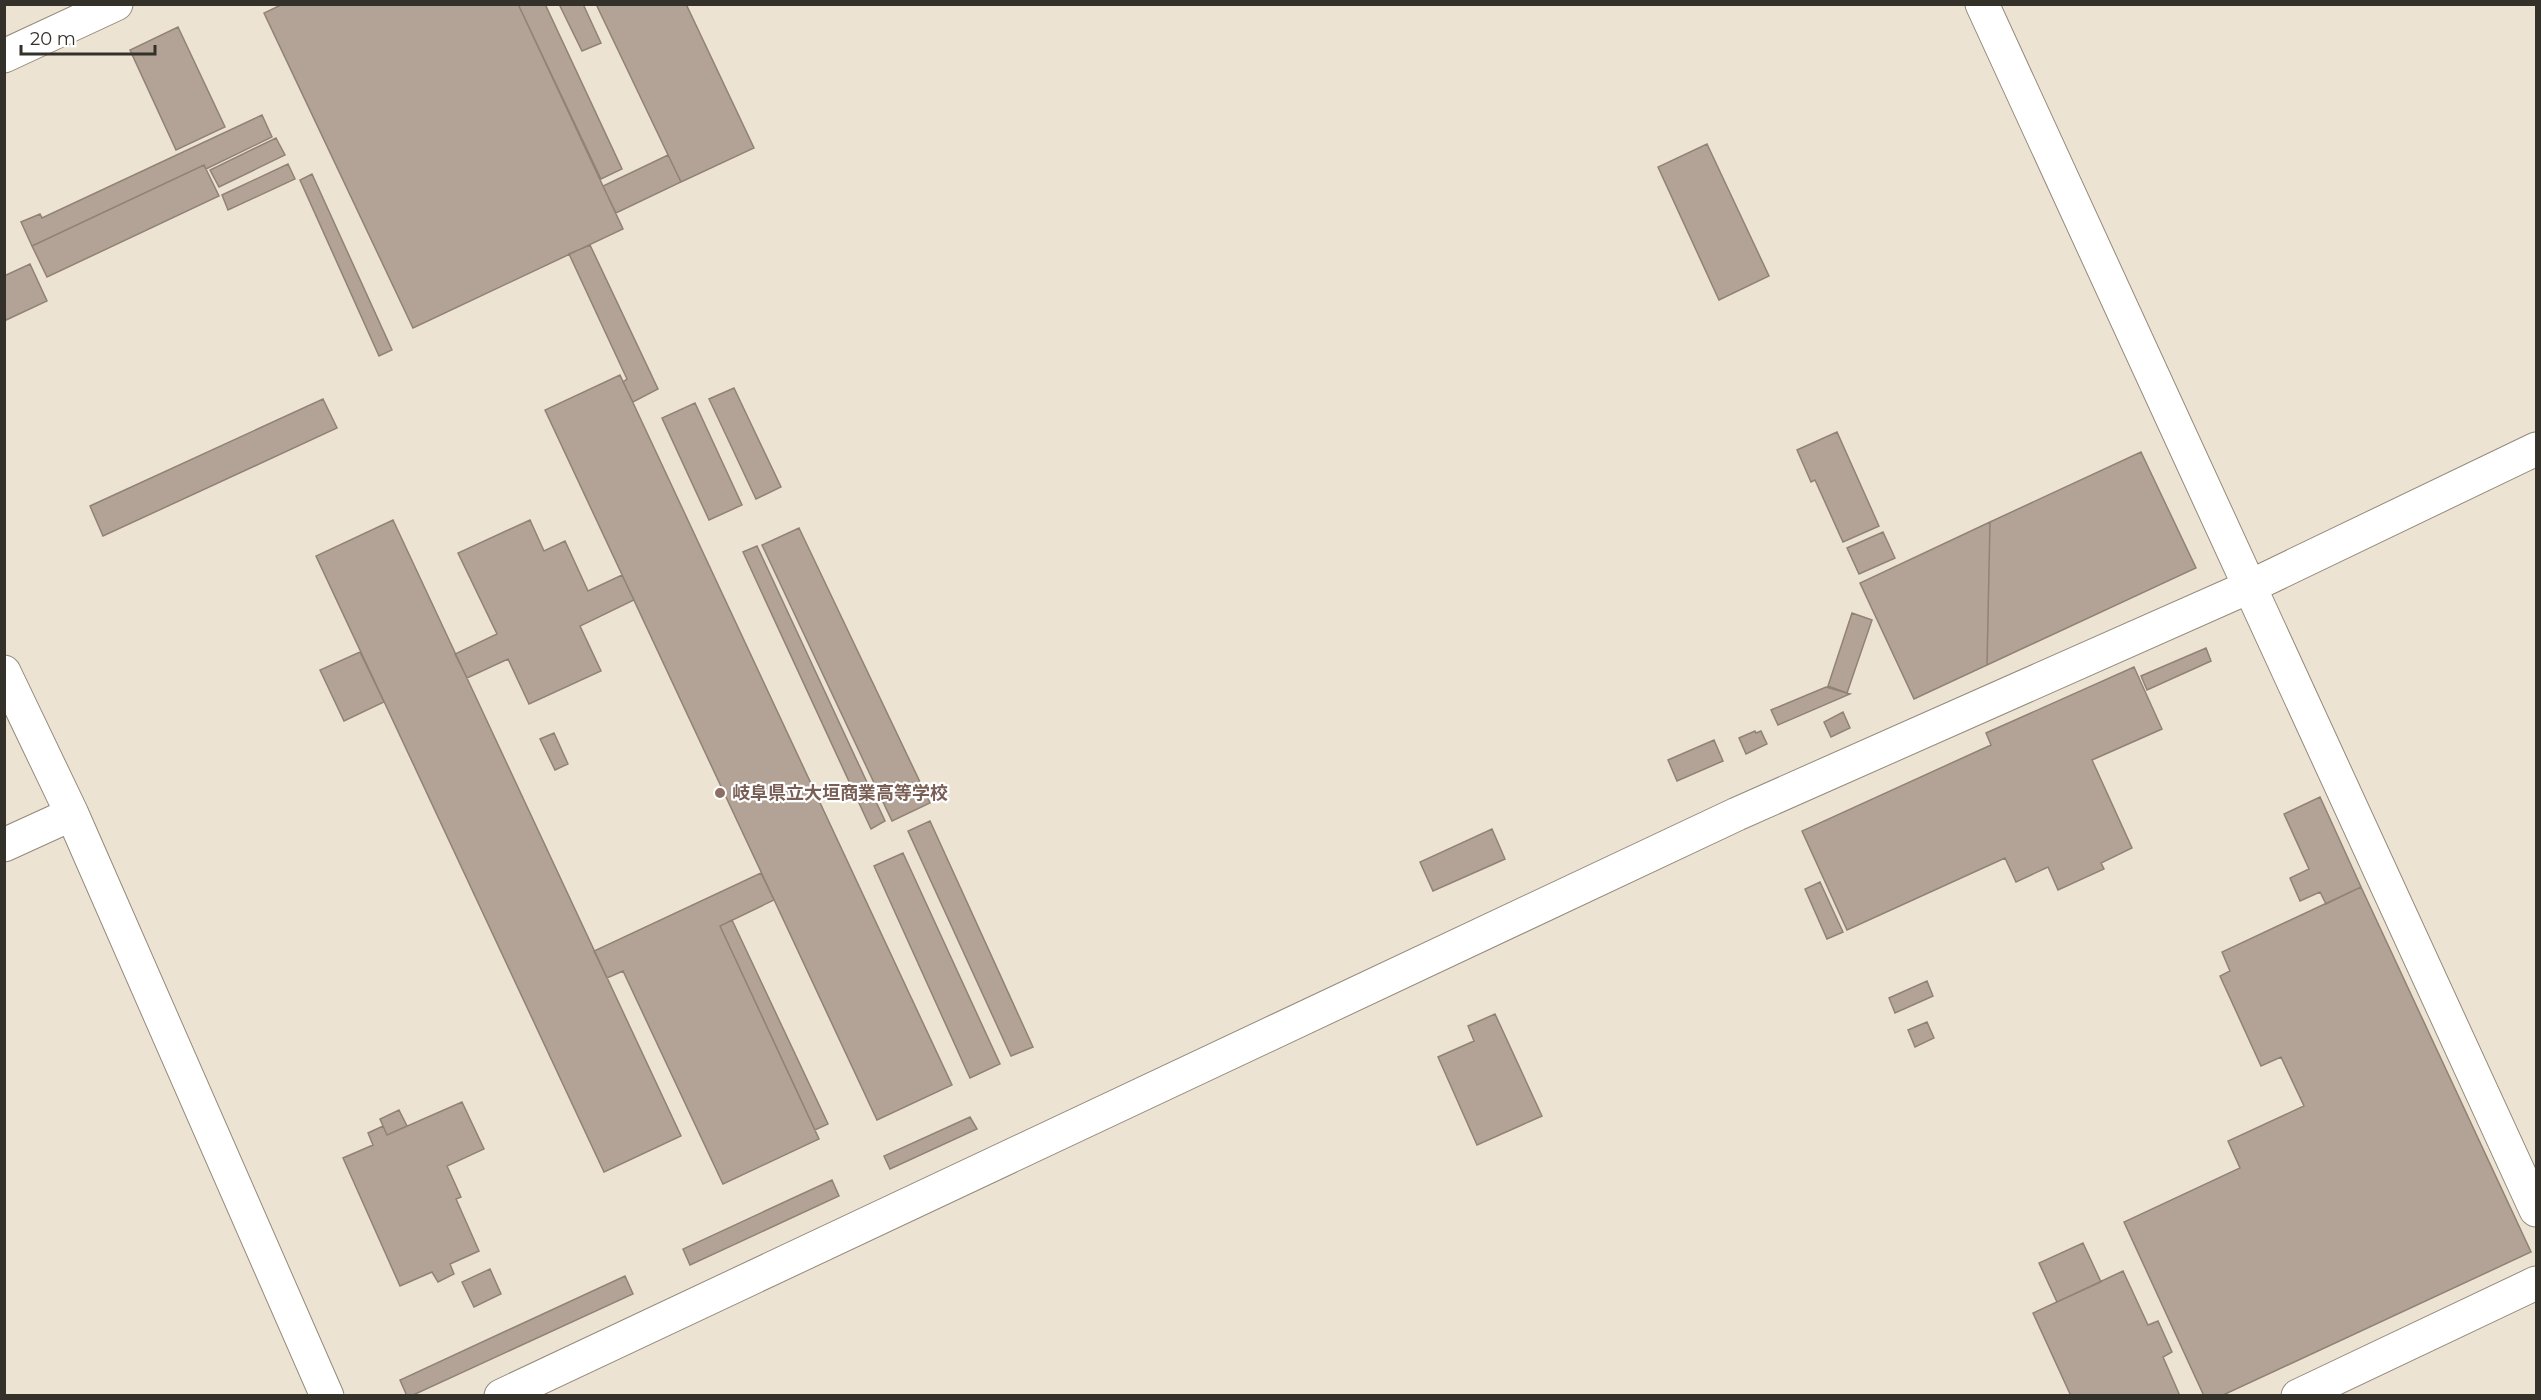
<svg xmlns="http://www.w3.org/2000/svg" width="2541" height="1400" viewBox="0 0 2541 1400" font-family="Montserrat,'Noto Sans JP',sans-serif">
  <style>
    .building { fill: #b2a396; stroke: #918276; stroke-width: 1.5 }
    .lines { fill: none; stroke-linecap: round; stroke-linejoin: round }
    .minor-casing { stroke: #948a7b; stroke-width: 35 }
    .minor { stroke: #fff; stroke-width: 33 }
    .education-dot { fill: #8d6e63; stroke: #fff; stroke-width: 2 }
    .labels { text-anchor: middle; stroke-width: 4.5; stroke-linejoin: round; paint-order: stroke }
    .education-label { font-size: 18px; font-weight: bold; fill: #785e54; stroke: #fff; text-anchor: start }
  </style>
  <rect width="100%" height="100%" fill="#ede3d2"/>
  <!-- building -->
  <path class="building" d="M283 4H518L623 229 413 328 264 13Z
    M518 4H545L622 169 601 179Z
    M559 4H583L601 43 582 51Z
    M596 4H686L754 148 681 182Z
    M178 27 225 127 176 150 130 50Z
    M262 115 272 137 206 169 204 165 32 246 21 222 40 214 42 218Z
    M276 138 285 155 219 187 210 170Z
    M1707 144 1769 276 1719 300 1658 167Z
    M668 155 681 182 616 213 603 186Z
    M288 164 295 179 228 210 222 195Z
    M204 165 219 196 47 277 32 246Z
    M312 174 392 350 379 356 300 180Z
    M590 245 658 389 633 402 623 382 627 379 569 254Z
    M30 264 47 301 4 321V276Z
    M620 375 952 1085 877 1120 545 410Z
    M734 388 781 487 756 499 709 399Z
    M323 399 337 428 103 536 90 506Z
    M695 403 742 505 709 520 662 418Z
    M1837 432 1879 526 1843 542 1815 480 1811 482 1797 450Z
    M2141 452 2196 568 1987 665 1990 522Z
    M393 520 681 1136 604 1172 316 556Z
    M530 520 544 551 565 541 588 591 622 575 634 600 580 626 601 671 529 704 508 659 467 678 455 654 497 634 458 553Z
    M1990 522 1987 665 1914 699 1860 583Z
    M799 528 930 803 892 821 762 545Z
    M1883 532 1895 558 1859 574 1847 548Z
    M757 546 885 821 871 829 743 552Z
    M1852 613 1872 620 1847 693 1828 686Z
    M2206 648 2211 661 2147 690 2141 676Z
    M360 652 384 702 344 721 320 670Z
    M2134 667 2162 729 2092 760 2132 848 2101 863 2104 869 2058 890 2048 867 2016 882 2005 858 1847 930 1802 831 1991 745 1986 733Z
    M1826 687 1850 694 1778 725 1771 710Z
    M1843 712 1850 728 1831 737 1824 722Z
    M1755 731 1756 733 1761 731 1767 744 1746 754 1739 738Z
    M554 733 568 764 555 770 540 739Z
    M1714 740 1723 761 1677 781 1668 760Z
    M2320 797 2361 887 2326 904 2320 892 2300 901 2290 878 2309 869 2284 814Z
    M930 821 1033 1047 1011 1056 908 831Z
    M1492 829 1505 859 1433 891 1420 862Z
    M903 853 1000 1064 970 1078 874 866Z
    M761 873 774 900 720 926 819 1139 723 1184 623 971 607 978 594 951Z
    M1820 882 1843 932 1827 939 1805 889Z
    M2361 887 2531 1252 2221 1396H2204L2124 1222 2240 1168 2228 1141 2304 1106 2281 1057 2261 1066 2220 976 2230 971 2222 952Z
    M732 920 828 1124 815 1130 720 926Z
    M1927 981 1933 996 1895 1013 1889 998Z
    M1495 1014 1542 1116 1477 1145 1438 1057 1474 1041 1468 1026Z
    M1927 1022 1934 1038 1915 1047 1908 1030Z
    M462 1102 484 1149 447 1166 461 1197 456 1199 479 1251 450 1264 454 1274 438 1282 432 1272 400 1286 343 1158 373 1145 368 1133 383 1126 387 1135Z
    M399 1110 407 1126 387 1135 380 1119Z
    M970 1117 977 1129 890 1169 884 1156Z
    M832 1180 839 1196 690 1265 683 1249Z
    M2083 1243 2101 1282 2057 1302 2039 1263Z
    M490 1269 501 1294 474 1307 462 1282Z
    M2123 1271 2148 1325 2158 1321 2172 1352 2163 1357 2180 1396H2071L2033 1313Z
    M625 1276 633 1294 411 1396H407L400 1380Z"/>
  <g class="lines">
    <!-- minor casing -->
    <g class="minor-casing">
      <path id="minor" d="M1982 4 2536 1210
        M4 56 116 4
        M4 672 72 814 327 1396
        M4 845 72 814
        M501 1396 1737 814 2251 586 2536 449
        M2298 1396 2536 1283"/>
    </g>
    <!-- minor -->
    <use href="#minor" class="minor"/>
  </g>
  <!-- markers -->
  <circle class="education-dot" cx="720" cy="793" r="6"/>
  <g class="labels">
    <!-- education labels -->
    <g class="education-label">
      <text x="732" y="799">岐阜県立大垣商業高等学校</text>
    </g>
  </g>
  <!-- border -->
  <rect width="2541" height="1400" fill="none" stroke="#34302a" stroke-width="12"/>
  <!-- scale -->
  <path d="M21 45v9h134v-9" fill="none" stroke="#34302a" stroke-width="3"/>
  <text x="30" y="45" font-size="18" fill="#34302a" stroke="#ffffff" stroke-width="4.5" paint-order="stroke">20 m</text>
</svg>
